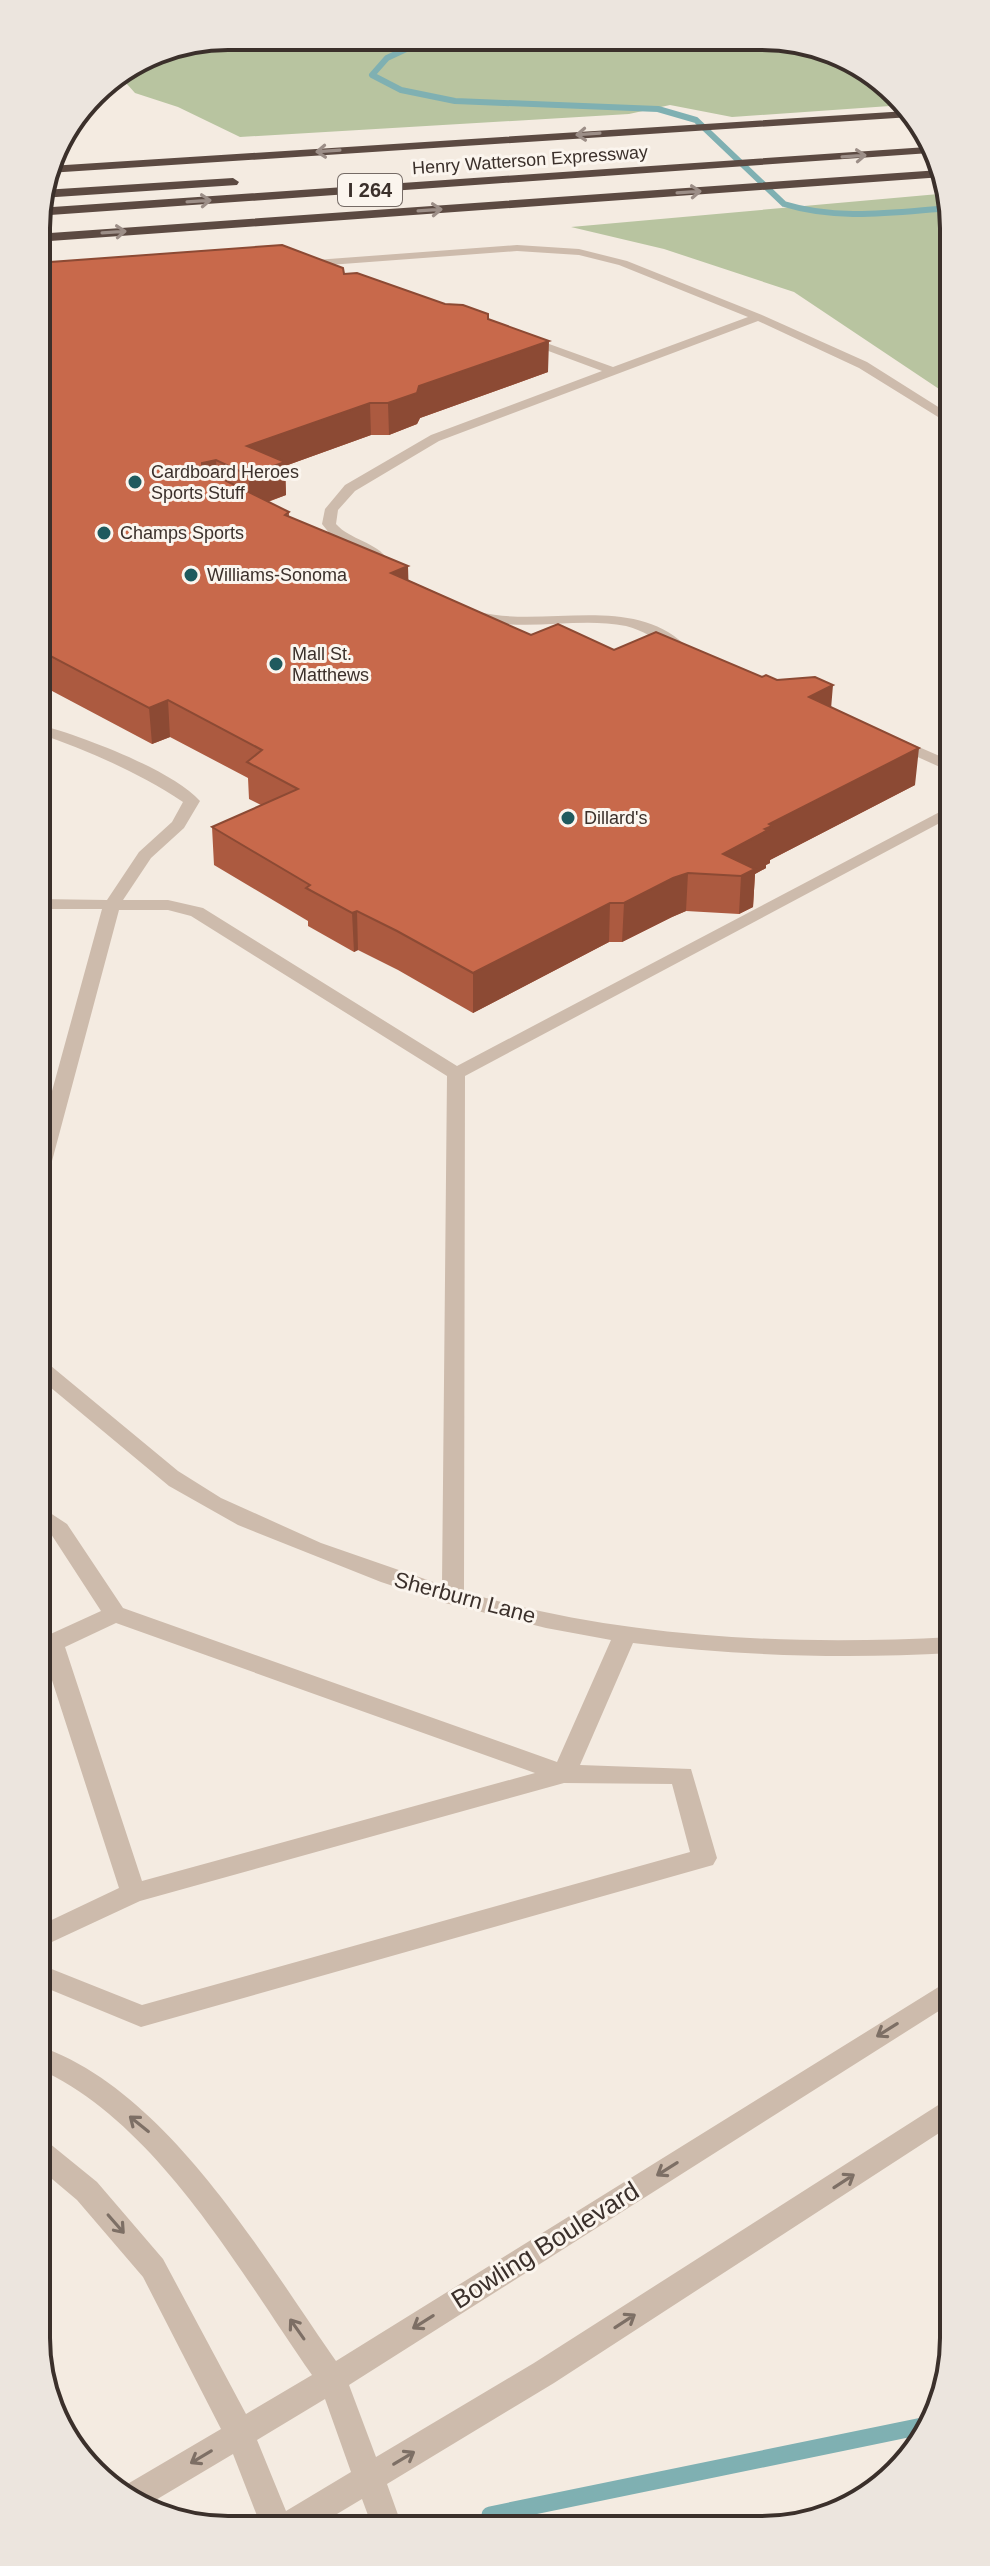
<svg xmlns="http://www.w3.org/2000/svg" width="990" height="2566" viewBox="0 0 990 2566" font-family="Arial,sans-serif">
  <style>
    .green { fill: #b8c4a0 }
    .lines { fill: none; stroke-linecap: round; stroke-linejoin: round }
    .stream-far1 { stroke: #7fb0b2; stroke-width: 6 }
    .stream { stroke: #7fb0b2; stroke-width: 17 }
    .minor { fill: #cdbbac; fill-rule: evenodd }
    .highway { fill: #5c4a42; fill-rule: evenodd }
    .wall { fill: #ac5a40 }
    .shaded-wall { fill: #8c4a34 }
    .building { fill: #c8694b; stroke: #8c4a34; stroke-width: 2 }
    .oneway { stroke: #9c8e87 }
    .oneway2 { stroke: #7d6f65 }
    .poi-dot { fill: #1f5a5e; stroke: #fbf5ee; stroke-width: 3 }
    .labels { text-anchor: middle; stroke-width: 6; stroke-linejoin: round; paint-order: stroke }
    .far-street-label { font-size: 18px; fill: #3b302b; stroke: #fbf5ee }
    .far-poi-label { font-size: 18px; fill: #3b302b; stroke: #fbf5ee; text-anchor: start }
    .shield { fill: #fbf5ee; stroke: #756b66; stroke-width: 2 }
    .shield-label { font-size: 20px; font-weight: bold; fill: #3b302b }
    .street-label { font-size: 22px; fill: #3b302b; stroke: #fbf5ee }
    .near-street-label { font-size: 26px; fill: #3b302b; stroke: #fbf5ee }
    .rim { fill: none; stroke: #3b302b; stroke-width: 4 }
  </style>
  <rect width="100%" height="100%" fill="#f4ebe1"/>
  <!-- green -->
  <path class="green" d="M228 36 800 40 897 92 904 105 732 117 670 105 629 114 240 137 178 107 135 93 118 74 155 50Z
    M950 193 951 397 794 292 664 249 571 227Z"/>
  <g class="lines">
    <!-- stream-far1 -->
    <path class="stream-far1" d="M432 37 387 58 372 75 401 90 455 101 658 109 696 120 784 204C839 221 894 212 950 208"/>
    <!-- stream -->
    <path class="stream" d="M490 2515 932 2424"/>
    <!-- minor -->
    <path class="minor" d="M517 245 579 249 627 261 762 315 867 362 951 415V425L859 368 758 321 439 441 355 491 338 510 336 524C350 540 377 542 388 560L376 563 373 558 334 539 322 524 325 509 345 485 431 435 602 371 519 340V336H527L613 367 748 317 619 265 579 255 517 251 302 267 296 264 302 261Z
      M479 612C544 628 630 594 684 644L677 648 672 647C657 640 642 630 626 626 576 616 528 633 474 619L472 616Z
      M37 724C79 735 171 769 200 801L184 828 151 858 123 900H168L203 908 457 1066 951 806V817L465 1076 464 1592C623 1638 788 1646 952 1637L953 1653C845 1659 740 1656 633 1643L580 1765 691 1769 717 1858 713 1865 141 2027 39 1985V1964L142 2005 690 1852 672 1784 564 1783 140 1901 39 1948V1926L119 1888 40 1643 44 1637 101 1611 51 1534 38 1524V1505L67 1524 123 1608 557 1762 611 1640 546 1628 445 1603 381 1582 238 1525 169 1486 38 1377V1359L45 1361 178 1471 221 1498 321 1543 442 1585 447 1076 191 916 168 910H119L48 1176 38 1182V1142L102 909H38V899L107 900 139 852 172 822 183 802C138 772 89 751 37 733ZM116 1623 535 1773 142 1881 65 1647Z
      M896 737 951 761V772L891 745 888 742Z
      M953 1978V2002L349 2385 376 2457 534 2363 943 2102 953 2099V2124L554 2383 387 2484 402 2526H372L362 2499 317 2526H261L233 2454 149 2504 122 2490 124 2486 221 2429 143 2277 77 2200 39 2168V2139L49 2143 97 2182 163 2259 246 2414 312 2375C239 2271 158 2123 39 2069V2046C167 2090 261 2254 336 2361ZM325 2399 351 2472 286 2511 257 2440Z"/>
    <!-- highway -->
    <path class="highway" d="M907 111 911 117 48 173 50 166Z
      M927 147 930 153 36 216 38 208Z
      M940 170 943 177 36 242V234Z
      M233 178 239 182 237 185 41 198 43 190Z"/>
  </g>
  <!-- wall -->
  <path class="wall" d="M37 263 344 274 488 319 548 372 420 418 417 424 389 435H371L285 466 286 495 268 502 289 512V517L408 580 531 635 614 650 831 707 915 785 770 860V863L766 865V868L755 874 753 907 739 914 686 911 672 917 622 942H609L473 1013 398 970 358 950 354 952 308 926V921L214 865 212 827 261 805 249 799 248 778 170 737 152 744 37 683Z"/>
  <!-- shaded-wall -->
  <path class="shaded-wall" d="M549 341 548 372 420 418 417 424 389 435 388 403 419 386Z
    M370 403 371 435 285 466 286 495 250 508 247 446Z
    M216 460 218 493 202 469V463Z
    M408 566 409 600 391 573Z
    M833 685 830 721 809 697Z
    M168 700 170 737 152 744 149 708Z
    M919 748 915 785 770 860V863L766 865V868L755 874 753 907 739 914 741 876 723 854 765 829 769 824Z
    M688 873 686 911 672 917 622 942 624 903 673 878Z
    M610 903 609 942 473 1013V973Z
    M357 911 358 950 354 952 352 913Z"/>
  <!-- building -->
  <path class="building" d="M282 245 343 268 344 274 357 273 445 304 463 305 488 314V319L549 341 419 386 417 393 388 403H370L247 446 285 462 248 475 216 460 202 463V469L289 512 285 515 408 566 391 573 531 635 558 624 614 650 656 632 762 677 766 675 777 680 815 677 833 685 809 697 919 748 769 824 772 826 765 829 768 830 723 854 755 869 741 876 688 873 673 878 624 903H610L473 973 397 931 357 911 352 913 306 888 310 885 212 827 298 789 247 762 262 750 168 700 149 708 37 649V263Z"/>
  <!-- one-way arrows -->
  <defs><path id="oneway-shaft" d="M-6 0H5M1.5-3L5.5 0L1.5 3" fill="none" stroke-width="1.6" stroke-linecap="round" stroke-linejoin="round" transform="scale(2)"/></defs>
  <g class="oneway">
    <use href="#oneway-shaft" transform="translate(588 134) rotate(176)"/>
    <use href="#oneway-shaft" transform="translate(328 151) rotate(176)"/>
    <use href="#oneway-shaft" transform="translate(854 156) rotate(-4)"/>
    <use href="#oneway-shaft" transform="translate(689 192) rotate(-4)"/>
    <use href="#oneway-shaft" transform="translate(199 201) rotate(-4)"/>
    <use href="#oneway-shaft" transform="translate(430 210) rotate(-4)"/>
    <use href="#oneway-shaft" transform="translate(114 232) rotate(-4)"/>
  </g>
  <g class="oneway2">
    <use href="#oneway-shaft" transform="translate(887 2030) rotate(148)"/>
    <use href="#oneway-shaft" transform="translate(139 2124) rotate(-141)"/>
    <use href="#oneway-shaft" transform="translate(667 2169) rotate(148)"/>
    <use href="#oneway-shaft" transform="translate(844 2181) rotate(-33)"/>
    <use href="#oneway-shaft" transform="translate(116 2224) rotate(49)"/>
    <use href="#oneway-shaft" transform="translate(625 2321) rotate(-33)"/>
    <use href="#oneway-shaft" transform="translate(423 2322) rotate(148)"/>
    <use href="#oneway-shaft" transform="translate(297 2329) rotate(-125)"/>
    <use href="#oneway-shaft" transform="translate(201 2457) rotate(149)"/>
    <use href="#oneway-shaft" transform="translate(404 2458) rotate(-31)"/>
  </g>
  <!-- markers -->
  <g class="poi-dot">
    <circle cx="135" cy="482" r="8"/>
    <circle cx="104" cy="533" r="8"/>
    <circle cx="191" cy="575" r="8"/>
    <circle cx="276" cy="664" r="8"/>
    <circle cx="568" cy="818" r="8"/>
  </g>
  <g class="labels">
    <!-- far-street labels -->
    <g class="far-street-label">
      <text transform="translate(530 160) rotate(-4)" y="6">Henry Watterson Expressway</text>
    </g>
    <!-- far-poi labels -->
    <g class="far-poi-label">
      <text x="151" y="478">Cardboard Heroes<tspan x="151" dy="21">Sports Stuff</tspan></text>
      <text x="120" y="539">Champs Sports</text>
      <text x="207" y="581">Williams-Sonoma</text>
      <text x="292" y="660">Mall St.<tspan x="292" dy="21">Matthews</tspan></text>
      <text x="584" y="824">Dillard's</text>
    </g>
    <!-- shield labels -->
    <rect class="shield" x="338" y="174" width="64" height="32" rx="6"/>
    <g class="shield-label">
      <text x="370" y="197">I 264</text>
    </g>
    <!-- street labels -->
    <g class="street-label">
      <text transform="translate(465 1597) rotate(15)" y="8">Sherburn Lane</text>
    </g>
    <!-- near-street labels -->
    <g class="near-street-label">
      <text transform="translate(545 2245) rotate(-32)" y="9">Bowling Boulevard</text>
    </g>
  </g>
  <!-- crop -->
  <path d="M0 0H990V2566H0ZM228 50H762A178 178 0 0 1 940 228V2338A178 178 0 0 1 762 2516H228A178 178 0 0 1 50 2338V228A178 178 0 0 1 228 50Z" fill="#ece5de" fill-rule="evenodd"/>
  <path class="rim" d="M228 50H762A178 178 0 0 1 940 228V2338A178 178 0 0 1 762 2516H228A178 178 0 0 1 50 2338V228A178 178 0 0 1 228 50Z"/>
</svg>
